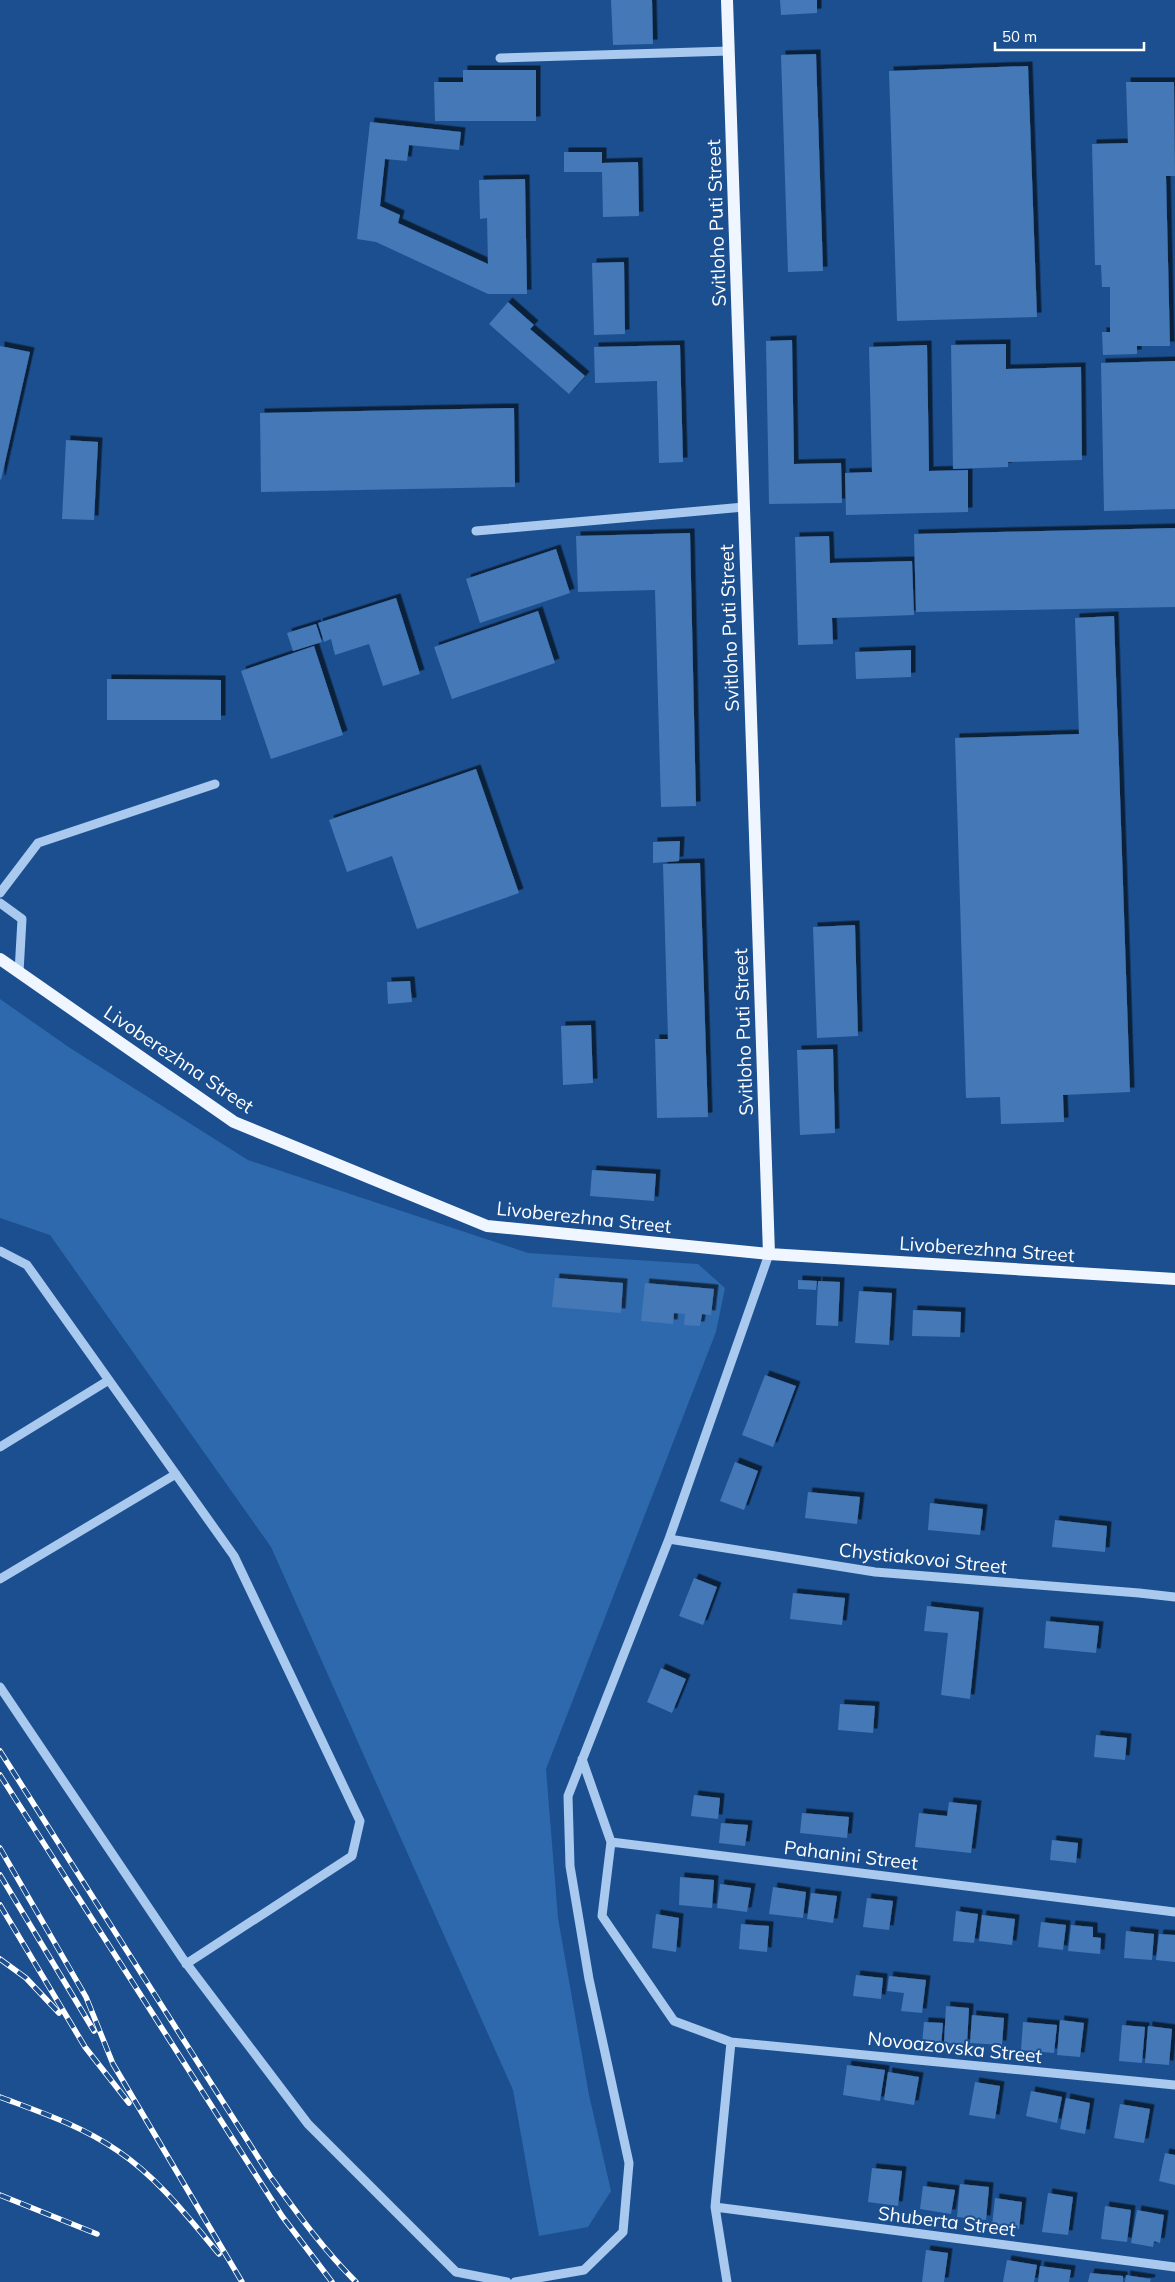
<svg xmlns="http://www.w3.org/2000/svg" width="1175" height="2282" viewBox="0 0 1175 2282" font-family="Mulish,sans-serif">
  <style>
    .green { fill: #2e69ad }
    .building { fill: #4478b7; filter: url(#shadow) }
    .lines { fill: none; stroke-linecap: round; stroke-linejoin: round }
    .minor { stroke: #a9c9ee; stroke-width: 9 }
    .major { stroke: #f0f6ff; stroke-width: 12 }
    .rail-casing { stroke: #fff; stroke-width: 5.5 }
    .rail { stroke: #1b4f8f; stroke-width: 4; stroke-dasharray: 11; stroke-linecap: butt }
    .labels { text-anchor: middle; stroke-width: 4; stroke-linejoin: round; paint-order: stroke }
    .street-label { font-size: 19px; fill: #fff; stroke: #1b4f8f }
  </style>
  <defs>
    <filter id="shadow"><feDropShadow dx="4.5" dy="-4.5" stdDeviation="0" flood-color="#0009"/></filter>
  </defs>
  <rect width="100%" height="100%" fill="#1b4f8f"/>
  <!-- green -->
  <path class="green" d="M0 999 70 1048 248 1160 528 1253 698 1264 725 1288 716 1332 546 1769 558 1918 589 2095 611 2191 588 2227 539 2236 513 2090 271 1547 50 1235 0 1218Z"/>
  <!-- building -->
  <path class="building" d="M611 0H652L653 44 613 45Z
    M780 0H817V13L781 15Z
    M816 54 823 271 788 272 781 55Z
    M1028 66 1037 317 897 321 889 71Z
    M463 70H536V121H435L434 82H463Z
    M1126 82H1174L1175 176H1166L1170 346H1137V354L1103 355 1102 332H1110V287H1102L1101 265H1095L1092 144 1128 143Z
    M370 122 461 132 459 150 409 145 407 161 385 159 380 206 400 215 398 223 488 264 487 218 480 219 479 180 525 179 527 294H488L376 242 357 239Z
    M564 152H602V163L638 162 639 216 603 217 602 172H564Z
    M624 262 625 334 594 335 592 263Z
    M508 302 534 325 530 329 585 376 569 394 489 324Z
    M792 340 794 464 841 463 842 503 769 504 766 341Z
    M1006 344V369L1081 367 1082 460 1008 462V467L953 469 951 345Z
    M680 345 683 462 659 463 657 381 595 383 594 347Z
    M927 345 929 471 968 470V512L846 515 845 473 872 472 869 347Z
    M0 346 30 352 1 480 0 479Z
    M1175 361V509L1104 511 1101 363Z
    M514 408 515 487 261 492 260 413Z
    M66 440 98 442 94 520 62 519Z
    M1175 528V607L916 612 914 534Z
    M690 533 696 806 661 807 655 590 578 592 576 536Z
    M829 536 830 563 912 561 914 615 832 618 833 644 798 645 795 537Z
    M556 549 570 593 480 623 466 579Z
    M396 598 420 674 383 686 369 644 335 655 331 639 324 642 318 623Z
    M538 611 555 663 452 699 434 647Z
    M1114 616 1130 1092 1063 1095 1064 1122 1001 1124 1000 1097 966 1098 955 738 1079 734 1075 618Z
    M316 624 322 642 293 651 287 633Z
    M314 646 343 735 271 759 241 671Z
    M911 650V677L856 679 855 652Z
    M107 679 221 680V720H107Z
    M476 769 519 893 417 929 392 856 347 872 329 820Z
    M680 841 679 861 653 863V842Z
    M700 863 708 1117 657 1118 655 1039H668L663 864Z
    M855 925 858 1036 817 1038 813 927Z
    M410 981 412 1002 388 1004 387 982Z
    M591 1025 593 1083 563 1085 561 1026Z
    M833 1049 835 1133 800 1135 797 1050Z
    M592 1170 656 1174 654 1201 590 1196Z
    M555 1278 623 1283 621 1313 552 1307Z
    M798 1280 817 1281 816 1290 798 1289Z
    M818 1281 840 1282 838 1326 816 1325Z
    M645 1283 714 1289 711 1315 702 1314 700 1326 684 1325 685 1314 674 1313 673 1324 641 1321Z
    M859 1291 892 1293 889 1345 855 1343Z
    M913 1310 961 1312 960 1337 912 1336Z
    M765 1375 796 1386 773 1447 742 1435Z
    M735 1462 758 1471 744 1510 720 1501Z
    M808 1492 860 1497 857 1524 805 1518Z
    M930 1503 983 1509 980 1535 928 1530Z
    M1055 1520 1107 1526 1105 1552 1052 1547Z
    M694 1578 717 1587 703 1625 679 1616Z
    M793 1593 845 1598 842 1625 790 1619Z
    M927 1606 979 1612 970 1699 941 1695 948 1633 924 1631Z
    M1046 1621 1099 1626 1096 1653 1044 1648Z
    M661 1668 686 1679 672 1713 647 1702Z
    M840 1704 875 1706 873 1733 838 1730Z
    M1096 1735 1127 1738 1125 1760 1094 1757Z
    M694 1795 720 1798 718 1819 691 1816Z
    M949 1802 977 1805 971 1853 915 1847 919 1813 947 1816Z
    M802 1813 849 1817 847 1838 800 1833Z
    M721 1823 748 1825 745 1846 719 1843Z
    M1052 1840 1078 1843 1076 1863 1050 1860Z
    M680 1877 714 1880 712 1908 679 1905Z
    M720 1884 751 1888 747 1912 717 1908Z
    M773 1887 806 1892 803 1918 769 1914Z
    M811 1893 837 1896 833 1923 807 1919Z
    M867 1898 893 1901 889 1930 863 1927Z
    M956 1911 978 1914 974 1943 953 1941Z
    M656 1914 679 1918 676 1952 652 1948Z
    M982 1915 1015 1919 1012 1945 979 1941Z
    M1041 1922 1066 1925 1063 1950 1038 1947Z
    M741 1924 769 1926 767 1952 739 1949Z
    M1071 1925 1093 1927V1937L1101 1938 1100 1954 1068 1951Z
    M1126 1931 1154 1934 1152 1960 1124 1958Z
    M1159 1934 1175 1935V1962L1156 1960Z
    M856 1975 883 1978 881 1999 853 1996Z
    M889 1976 926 1980 922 2013 901 2011 904 1993 887 1991Z
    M946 2006 969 2008 967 2044 944 2043Z
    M972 2015 1004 2018 1002 2045 970 2043Z
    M1060 2020 1084 2023 1080 2057 1057 2055Z
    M924 2022 943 2023 941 2046 922 2044Z
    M1023 2022 1057 2025 1054 2053 1021 2050Z
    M1122 2025 1145 2027 1142 2063 1119 2061Z
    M1148 2026 1172 2029 1169 2065 1145 2063Z
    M847 2065 885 2070 880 2101 843 2095Z
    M888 2072 919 2077 914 2105 884 2100Z
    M975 2082 1000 2086 995 2119 969 2115Z
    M1031 2091 1062 2097 1057 2123 1026 2116Z
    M1066 2098 1090 2103 1085 2134 1060 2129Z
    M1120 2104 1150 2109 1144 2143 1114 2138Z
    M1165 2153 1175 2155V2185L1159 2181Z
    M872 2168 902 2171 898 2206 868 2202Z
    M960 2184 989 2187 986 2220 957 2217Z
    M923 2186 955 2190 951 2214 920 2209Z
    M1048 2193 1073 2197 1068 2235 1042 2232Z
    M995 2198 1022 2202 1019 2229 992 2226Z
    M1105 2206 1131 2210 1127 2242 1101 2239Z
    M1137 2210 1164 2215 1160 2243 1154 2241 1153 2247 1131 2243Z
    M926 2250 948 2253 944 2282H922Z
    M1007 2260 1037 2265 1034 2282H1003Z
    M1040 2266 1071 2270 1069 2282H1038Z
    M1090 2273 1123 2276V2282H1088Z
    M1126 2275 1151 2279 1150 2282H1125Z"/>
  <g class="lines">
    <!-- minor -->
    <path class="minor" d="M500 58 729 51
      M476 531 744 507
      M0 893 38 843 215 784
      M0 903 22 919 19 972
      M0 1251 27 1265 234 1556 360 1821 352 1856 186 1964
      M0 1447 109 1380
      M669 1539 875 1572 1139 1593 1175 1597
      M0 1579 176 1474
      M0 1687 183 1959 308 2124 456 2272 507 2282
      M582 1759 611 1842 1175 1912
      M611 1842 602 1916 674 2021 731 2042 715 2207 727 2282
      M731 2042 1175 2085
      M715 2207 1175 2267
      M515 2282 584 2270 623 2232 629 2163 589 1979 570 1866 568 1796 669 1539 769 1254"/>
    <!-- major -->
    <path class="major" d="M727 0 769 1254
      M0 959 234 1122 487 1226 769 1254 1175 1279"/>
    <!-- rail casing -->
    <g class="rail-casing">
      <path id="rail" d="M0 1751 270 2176C297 2213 323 2249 356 2282
        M0 1775 282 2216 332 2282
        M0 1848 86 1997 113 2064 242 2282
        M0 1875 94 2031
        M0 1905 85 2047 129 2103
        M0 1959 26 1978 59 2013
        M0 2097C40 2112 82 2126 118 2151 158 2178 188 2217 219 2254
        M0 2195 97 2234"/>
    </g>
    <!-- rail -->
    <use href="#rail" class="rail"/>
  </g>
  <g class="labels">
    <!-- street labels -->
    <g class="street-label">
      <text transform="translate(716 223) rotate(-92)" y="7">Svitloho Puti Street</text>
      <text transform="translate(729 628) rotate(-92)" y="7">Svitloho Puti Street</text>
      <text transform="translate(743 1032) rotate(-92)" y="7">Svitloho Puti Street</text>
      <text transform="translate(179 1059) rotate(34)" y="7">Livoberezhna Street</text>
      <text transform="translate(584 1217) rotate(6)" y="7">Livoberezhna Street</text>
      <text transform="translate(987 1249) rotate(4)" y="7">Livoberezhna Street</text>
      <text transform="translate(923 1558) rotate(6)" y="7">Chystiakovoi Street</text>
      <text transform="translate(851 1855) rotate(7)" y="7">Pahanini Street</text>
      <text transform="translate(955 2047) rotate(6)" y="7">Novoazovska Street</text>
      <text transform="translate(947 2221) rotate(7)" y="7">Shuberta Street</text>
    </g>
  </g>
  <!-- scale -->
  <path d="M995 42v8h149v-8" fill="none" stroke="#ffffff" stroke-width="2.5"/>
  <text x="1002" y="42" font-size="15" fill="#ffffff" stroke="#1b4f8f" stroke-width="4" paint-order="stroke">50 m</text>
</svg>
